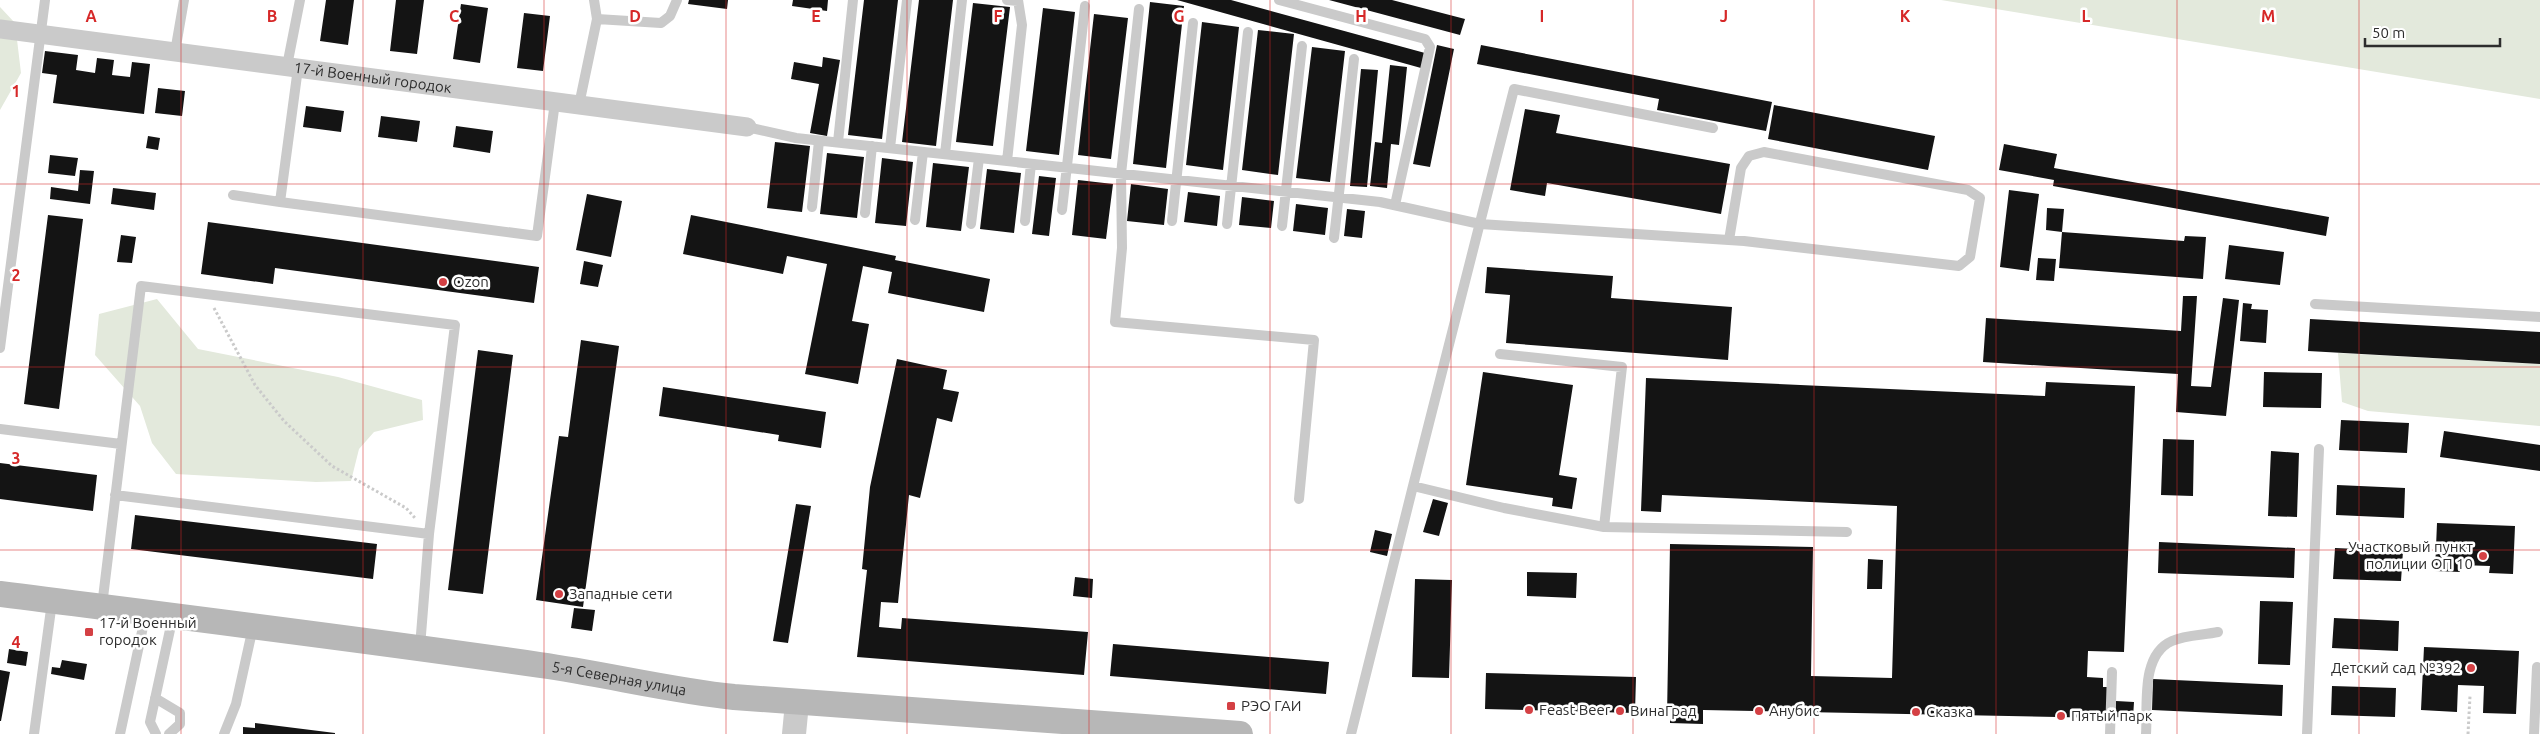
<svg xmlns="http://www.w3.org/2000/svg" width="2540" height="734" viewBox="0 0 2540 734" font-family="Ubuntu,sans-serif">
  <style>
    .green { fill: #e3e9dc }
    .building { fill: #141414 }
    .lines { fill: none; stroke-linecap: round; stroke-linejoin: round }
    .path { stroke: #cacaca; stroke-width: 3; stroke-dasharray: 2.5 2.5; stroke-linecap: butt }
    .service { stroke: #cacaca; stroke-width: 10 }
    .minor { stroke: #cacaca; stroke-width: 19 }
    .tertiary { stroke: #cacaca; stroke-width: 24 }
    .secondary { stroke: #b7b7b7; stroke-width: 26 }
    .grid { fill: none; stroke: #d62828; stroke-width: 1; stroke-opacity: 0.55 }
    .poi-dot { fill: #d44044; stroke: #fff; stroke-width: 2 }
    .labels { text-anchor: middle; stroke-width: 5; stroke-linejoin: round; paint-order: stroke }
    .street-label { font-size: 15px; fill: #2d2d2d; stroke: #fff }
    .poi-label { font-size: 15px; fill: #2d2d2d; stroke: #fff; text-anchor: start }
    .grid-label { font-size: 16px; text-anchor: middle; font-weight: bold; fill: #d62828; stroke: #fff; stroke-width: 5; stroke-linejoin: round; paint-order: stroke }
  </style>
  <rect width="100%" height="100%" fill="#fff"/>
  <!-- green -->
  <path class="green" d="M1941 0H2540V99Z
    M0 7 15 23 21 73 0 110Z
    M157 299 198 349 338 377 422 400 423 420 374 432 359 449 351 481 316 482 176 474 152 443 140 406 95 355 99 314Z
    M2338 353 2540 364V426L2368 411 2342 402Z"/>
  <!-- building -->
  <path class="building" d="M326 0H354L348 45 320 41Z
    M396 0H424L417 54 390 51Z
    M689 0H728L727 9 688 4Z
    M793 0H828L827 11 792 6Z
    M864 0H898L882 139 848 135Z
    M919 0H953L936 146 902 142Z
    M1177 0H1231L1425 53 1421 68Z
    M1329 0H1392L1465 19 1460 35Z
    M1150 2 1184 6 1166 168 1133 164Z
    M973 3 1010 7 993 146 956 142Z
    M461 4 488 8 480 63 453 59Z
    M1043 8 1075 12 1059 155 1026 151Z
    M524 13 550 16 543 71 517 68Z
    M1094 14 1128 18 1111 159 1078 155Z
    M1202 22 1239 27 1223 170 1186 165Z
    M1258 30 1294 34 1278 175 1242 170Z
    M1437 45 1454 49 1430 167 1413 164Z
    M1481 45 1772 102 1766 131 1657 110 1659 99 1477 64Z
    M1312 47 1345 51 1330 182 1296 178Z
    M45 51 78 55 76 70 95 73 97 58 114 60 112 75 130 77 132 62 150 64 144 114 53 103 57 75 42 73Z
    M823 57 840 60 827 136 810 133 819 84 791 79 794 62 822 67Z
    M1390 65 1407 67 1399 145 1391 144 1387 188 1370 186 1375 142 1382 143Z
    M1361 69 1378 70 1367 187 1350 186Z
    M158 88 185 91 182 116 155 113Z
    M1774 105 1935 136 1928 170 1768 139Z
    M306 106 344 111 341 132 303 127Z
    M1525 109 1560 115 1556 133 1730 164 1721 214 1547 183 1545 196 1510 190Z
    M381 116 420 121 417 142 378 137Z
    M456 126 493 131 490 153 453 147Z
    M148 136 160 138 158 150 146 148Z
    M775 142 810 146 802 212 767 208Z
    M2004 144 2057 154 2054 168 2329 217 2326 236 2053 186 2054 180 1999 170Z
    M827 153 864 157 857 218 820 214Z
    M50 155 78 158 75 176 48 173Z
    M882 158 913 162 906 226 875 223Z
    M933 163 969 167 961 231 926 227Z
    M987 169 1021 173 1014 233 980 229Z
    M80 170 94 171 90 204 50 199 51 187 78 191Z
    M1039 176 1056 178 1049 236 1032 234Z
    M1078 180 1113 184 1106 239 1072 235Z
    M1131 184 1168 189 1164 225 1127 221Z
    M113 188 156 193 154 210 111 204Z
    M2009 190 2039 194 2029 271 2000 267Z
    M1188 192 1220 196 1217 226 1184 222Z
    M587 194 622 201 611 257 576 250Z
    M1242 197 1274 201 1271 228 1239 225Z
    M1296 204 1328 208 1325 235 1293 231Z
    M2047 208 2064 209 2062 232 2046 230Z
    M1347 209 1365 211 1362 238 1344 236Z
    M48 215 83 219 59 409 24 404Z
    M691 215 896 256 895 260 990 279 984 312 888 293 892 272 863 266 852 321 869 324 858 384 805 374 827 264 787 256 783 274 683 254Z
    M208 222 539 267 534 303 275 268 273 284 201 274Z
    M2062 232 2184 241 2185 236 2206 237 2203 279 2059 268Z
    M121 235 136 237 132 263 117 262Z
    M2229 245 2284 252 2280 285 2225 279Z
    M2038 258 2056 259 2054 281 2036 280Z
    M584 261 603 265 598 287 580 284Z
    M1487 267 1613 276 1611 298 1732 307 1728 360 1506 343 1510 295 1485 293Z
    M2183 296H2197L2191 386 2211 387 2223 298 2239 300 2226 416 2176 412 2178 374 1983 362 1986 318 2181 331Z
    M2243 303 2252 304 2251 309 2268 310 2266 343 2240 341Z
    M2310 319 2540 332V364L2308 351Z
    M581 340 619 346 583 607 536 600 559 436 568 437Z
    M478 350 513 355 483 594 448 590Z
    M897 359 947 370 943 389 959 392 952 422 937 418 920 498 909 495 898 603 881 602 879 627 901 629 902 618 1088 632 1084 675 857 657 867 570 862 569 870 487Z
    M1483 372 1573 385 1559 475 1577 478 1572 509 1552 506 1553 498 1466 485Z
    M2264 372 2322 373 2321 408 2263 407Z
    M1646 378 2045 396 2046 382 2135 386 2124 652 2088 651 2087 677 2103 678V687H2109L2108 718 1703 710V724L1670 723V716H1667L1670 544 1813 547 1811 676 1892 678 1897 506 1662 495 1661 512 1641 511Z
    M663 387 826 412 821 448 778 441 779 435 659 416Z
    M2341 420 2409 423 2407 453 2339 450Z
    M2444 431 2540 445V471L2440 457Z
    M2163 439 2194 440 2193 496 2161 495Z
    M2271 451 2299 453 2297 517 2268 516Z
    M0 463 97 475 93 511 0 499Z
    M2337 485 2405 488 2404 518 2336 515Z
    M1433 499 1448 503 1439 536 1423 532Z
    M796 504 811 506 788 643 773 641Z
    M135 515 377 544 373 579 131 549Z
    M2437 523 2515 526 2513 574 2489 573 2490 566 2460 565V572L2435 571Z
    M1375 530 1392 534 1387 556 1370 552Z
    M2159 542 2295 548 2294 578 2158 573Z
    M2335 548 2403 551 2401 581 2333 579Z
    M1868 559 1883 560 1882 589H1867Z
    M1527 572 1577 573 1576 598 1527 596Z
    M1075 577 1093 579 1092 598 1073 596Z
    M1415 579 1452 580 1449 678 1412 677Z
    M2260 601 2293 602 2290 665 2258 664Z
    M574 608 595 610 592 631 571 628Z
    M2334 618 2399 621 2398 651 2332 648Z
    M1113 644 1329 662 1326 694 1110 676Z
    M2424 647 2519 651 2516 714 2483 713 2484 686 2458 685 2457 712 2421 710Z
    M9 649 28 652 26 666 7 663Z
    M62 660 87 664 84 680 51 674 52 667 60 668Z
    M0 670 10 672 1 721H0Z
    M1486 673 1636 677 1635 713 1485 709Z
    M2153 679 2283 685 2282 716 2152 710Z
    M2332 686 2396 688 2395 717 2331 715Z
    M2116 701 2134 702 2133 718 2115 717Z
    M255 723 335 733V734H243V727L255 728Z"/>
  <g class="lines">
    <!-- path -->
    <path class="path" d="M214 308 255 385 284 421 332 466 406 508 415 518
      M2468 734 2470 696"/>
    <!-- service -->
    <path class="service" d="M1007 0 1018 1
      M1279 0 1425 39 1430 47 1395 205
      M1139 9 1121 174 1122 248 1115 322 1314 340 1299 499
      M597 19 661 23 670 16 677 0
      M175 52 184 0
      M287 66 300 0
      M298 68 280 202 537 236 555 102
      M579 105 597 19 594 0
      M747 127 796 138 1380 202 1480 224 1744 241 1959 266 1970 257 1980 198 1968 190 1764 152 1749 156 1741 168 1729 240
      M838 142 853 0
      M890 148 907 0
      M945 154 962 0
      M1007 161 1022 25 1018 0
      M233 195 280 202
      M812 207 819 141
      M1062 210 1085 6
      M865 213 872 146
      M915 220 923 152
      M1025 221 1031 164
      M1172 221 1193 23
      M971 224 979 158
      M1227 224 1248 32
      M1282 226 1302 46
      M1334 238 1354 59
      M2315 304 2540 317
      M0 348 45 0
      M1500 354 1622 367 1604 527
      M0 429 121 444
      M1413 486 1514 89 1713 128
      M115 495 429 534
      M102 606 141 286 455 325 429 534 420 647
      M155 698 180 713V724L169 734
      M34 734 52 602
      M120 734 146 613
      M156 734 150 722 173 616
      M224 734 236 704 253 627
      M1351 734 1413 486 1504 508 1604 527 1847 532
      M2110 734 2112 672
      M2146 734C2148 706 2140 655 2172 641 2185 635 2204 635 2218 632
      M2307 734 2319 449
      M2534 734 2537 667"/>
    <!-- minor -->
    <path class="minor" id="s1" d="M0 29 747 127"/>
    <!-- tertiary -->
    <path class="tertiary" d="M794 734 797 703"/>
    <!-- secondary -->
    <path class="secondary" id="s2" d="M0 594C180 617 360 639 540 665 605 674 668 690 734 697L1240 734"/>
  </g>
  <!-- grid -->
  <path class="grid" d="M181 0V734M363 0V734M544 0V734M726 0V734M907 0V734M1089 0V734M1270 0V734M1451 0V734M1633 0V734M1814 0V734M1996 0V734M2177 0V734M2359 0V734M0 184H2540M0 367H2540M0 550H2540"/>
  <!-- markers -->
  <g class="poi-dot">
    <circle cx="443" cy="282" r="5"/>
    <circle cx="2483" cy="556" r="5"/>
    <circle cx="559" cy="594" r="5"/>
    <rect x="84" y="627" width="10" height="10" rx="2.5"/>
    <circle cx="2471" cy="668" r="5"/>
    <rect x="1226" y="701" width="10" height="10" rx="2.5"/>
    <circle cx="1529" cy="710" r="5"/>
    <circle cx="1620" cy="711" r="5"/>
    <circle cx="1759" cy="711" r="5"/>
    <circle cx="1916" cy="712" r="5"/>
    <circle cx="2061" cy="716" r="5"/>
  </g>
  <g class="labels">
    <!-- street labels -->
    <g class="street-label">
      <text dy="5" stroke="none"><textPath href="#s1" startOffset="376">17-й Военный городок</textPath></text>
      <text dy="5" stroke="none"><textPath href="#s2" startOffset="625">5-я Северная улица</textPath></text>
    </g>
    <!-- poi labels -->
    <g class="poi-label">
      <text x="453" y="287">Ozon</text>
      <text x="2473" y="552" text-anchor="end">Участковый пункт<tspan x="2473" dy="17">полиции ОП 10</tspan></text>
      <text x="569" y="599">Западные сети</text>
      <text x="99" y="628">17-й Военный<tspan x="99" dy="17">городок</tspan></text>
      <text x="2461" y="673" text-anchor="end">Детский сад №392</text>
      <text x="1241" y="711">РЭО ГАИ</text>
      <text x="1539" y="715">Feast Beer</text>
      <text x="1630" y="716">ВинаГрад</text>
      <text x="1769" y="716">Анубис</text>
      <text x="1926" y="717">Сказка</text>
      <text x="2071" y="721">Пятый парк</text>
    </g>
  </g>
  <g class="grid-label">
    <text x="91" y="22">A</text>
    <text x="272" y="22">B</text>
    <text x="454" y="22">C</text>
    <text x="635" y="22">D</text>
    <text x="816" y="22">E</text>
    <text x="998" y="22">F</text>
    <text x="1179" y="22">G</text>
    <text x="1361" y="22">H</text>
    <text x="1542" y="22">I</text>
    <text x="1724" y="22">J</text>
    <text x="1905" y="22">K</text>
    <text x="2086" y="22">L</text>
    <text x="2268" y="22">M</text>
    <text x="16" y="97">1</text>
    <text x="16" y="281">2</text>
    <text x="16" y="464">3</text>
    <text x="16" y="648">4</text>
  </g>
  <!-- scale -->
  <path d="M2365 38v8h135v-8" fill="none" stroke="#2d2d2d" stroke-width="2.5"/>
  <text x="2372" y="38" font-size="15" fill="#2d2d2d" stroke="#ffffff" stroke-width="4" paint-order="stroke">50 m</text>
</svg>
